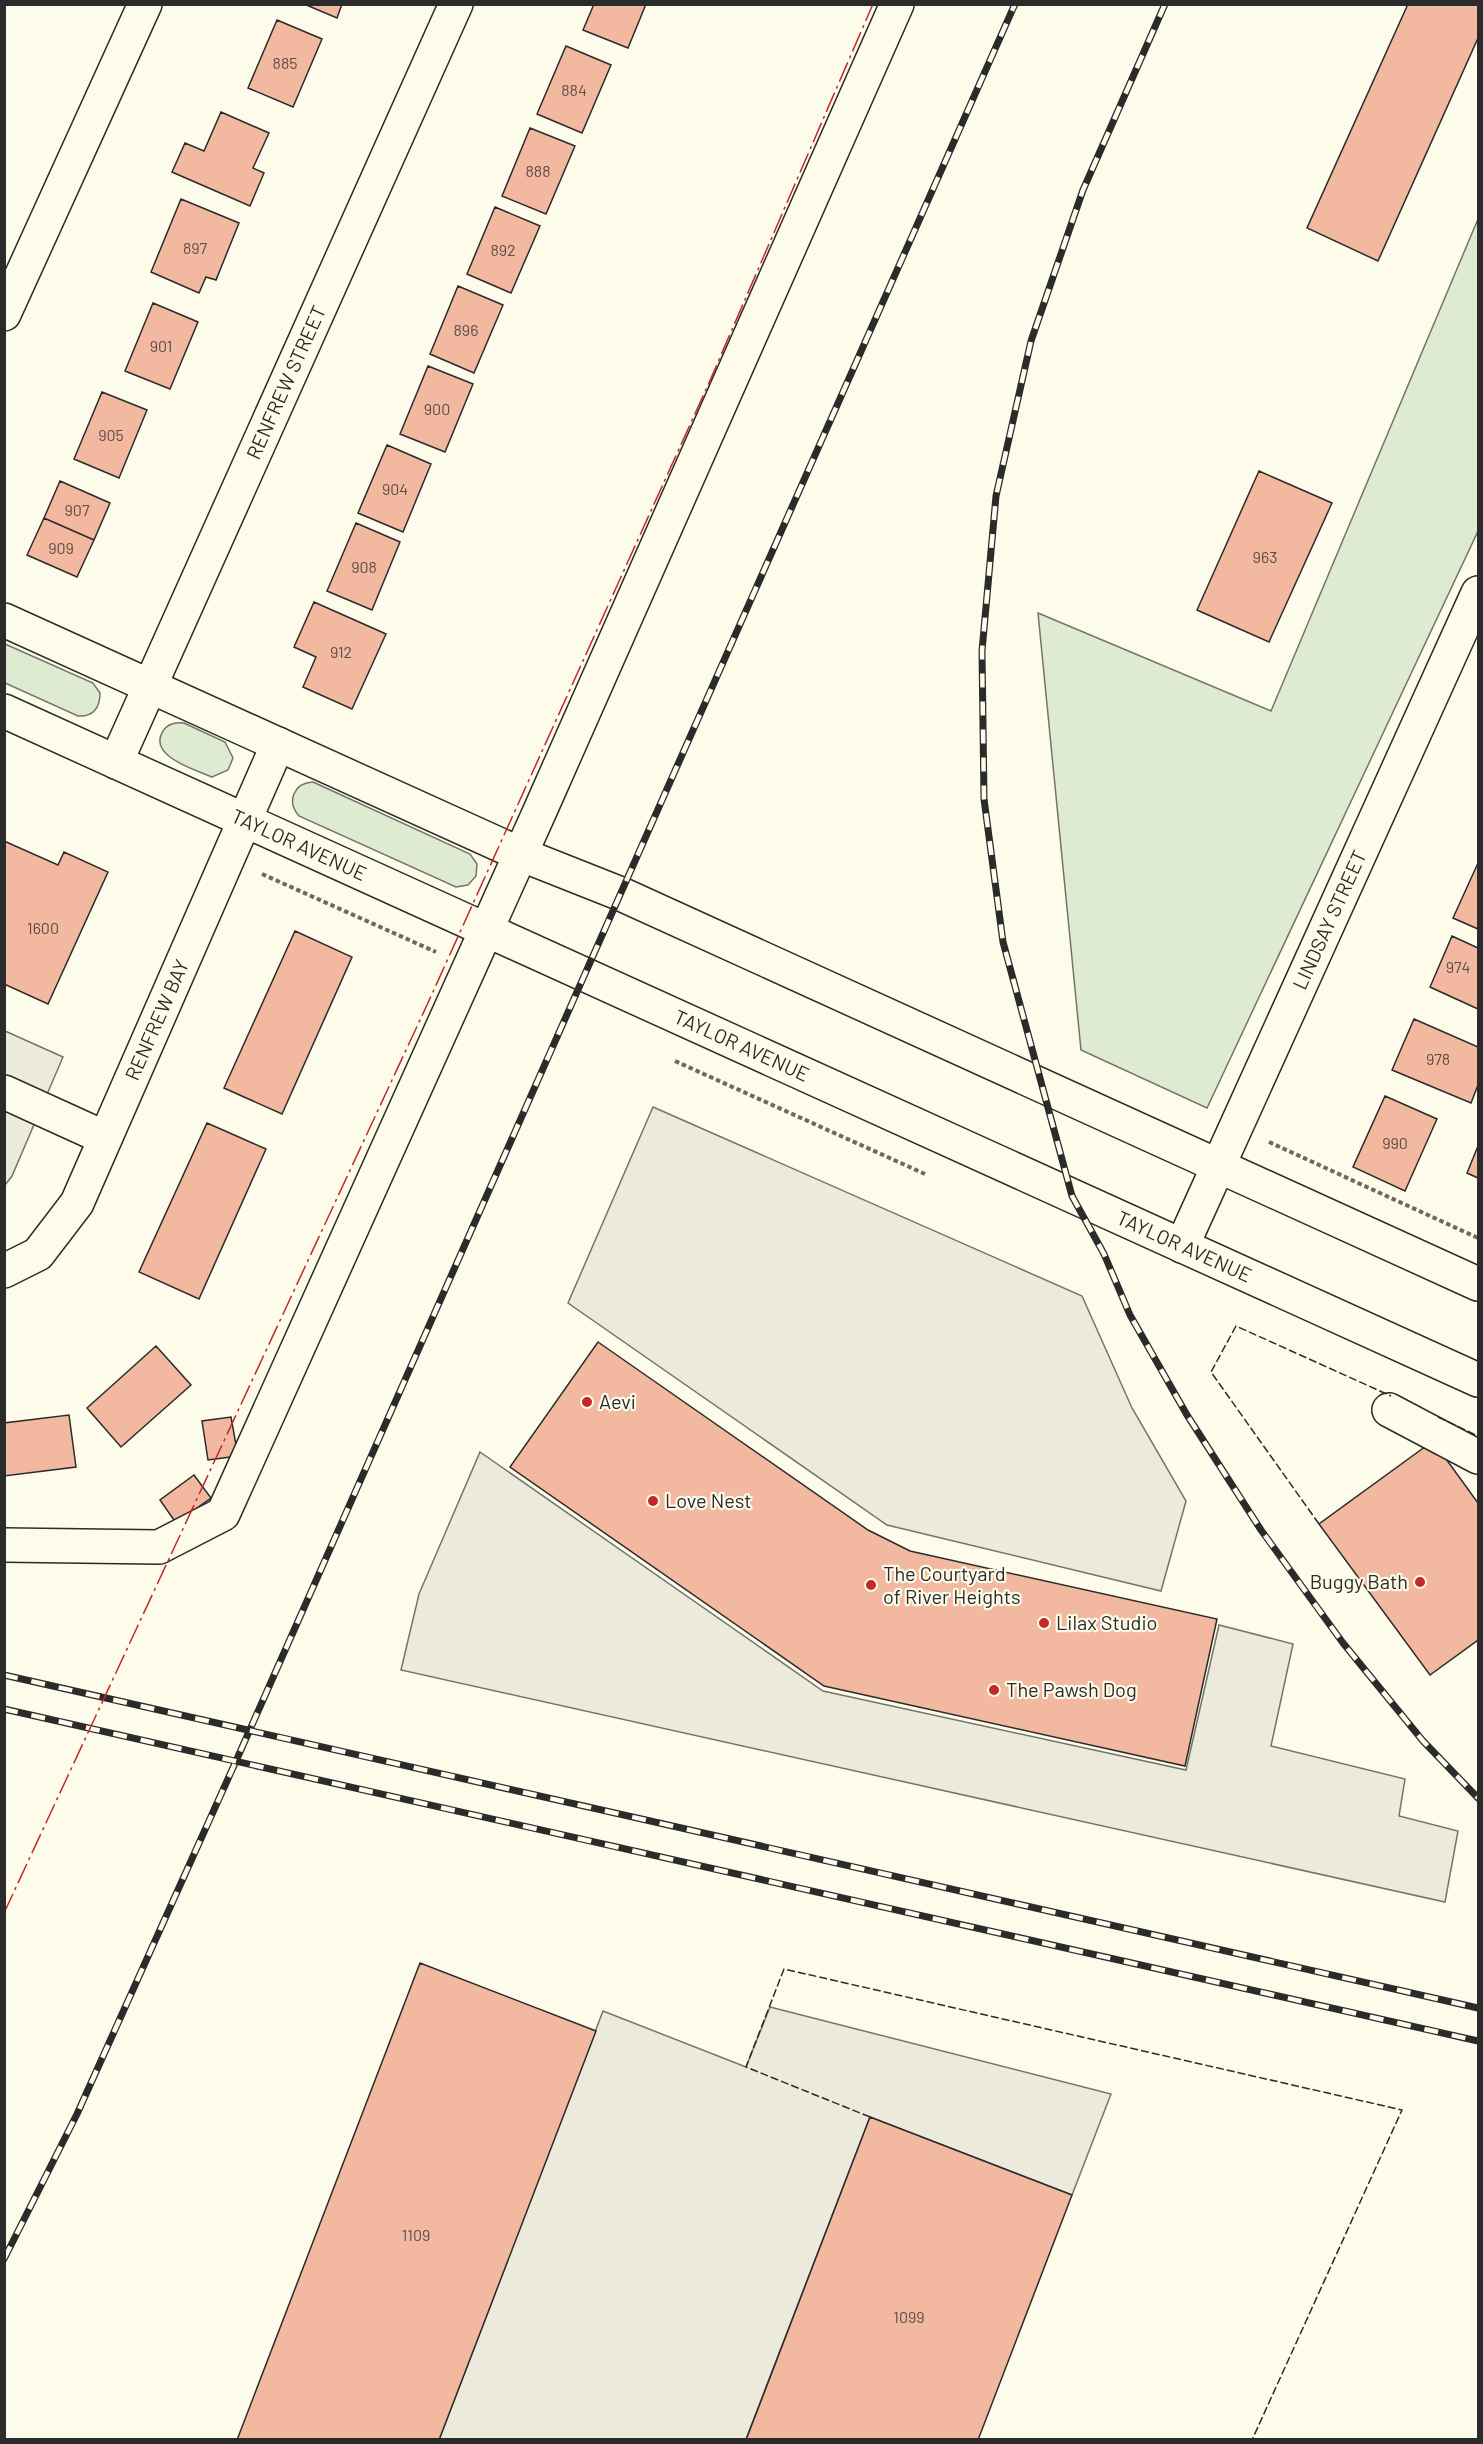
<svg xmlns="http://www.w3.org/2000/svg" width="1483" height="2444" viewBox="0 0 1483 2444" font-family="Barlow,sans-serif">
  <style>
    .green { fill: #deebd1; stroke: #74746e; stroke-width: 1.5 }
    .parking { fill: #eceadb; stroke: #74746e; stroke-width: 1.5 }
    .building { fill: #f2b8a0; stroke: #2b2b2b; stroke-width: 1.5 }
    .lines { fill: none; stroke-linecap: round; stroke-linejoin: round }
    .minor-casing { stroke: #2b2b2b; stroke-width: 36 }
    .major-casing { stroke: #2b2b2b; stroke-width: 36 }
    .path { stroke: #6a6964; stroke-width: 4; stroke-dasharray: 4.5 3; stroke-linecap: butt }
    .minor { stroke: #fdfbea; stroke-width: 33 }
    .major { stroke: #fdfbea; stroke-width: 33 }
    .rail-casing { stroke: #2b2b2b; stroke-width: 7 }
    .rail { stroke: #fdfbea; stroke-width: 4.5; stroke-dasharray: 14; stroke-linecap: butt }
    .fence { stroke: #2b2b2b; stroke-width: 1.5; stroke-dasharray: 8 3; stroke-linecap: butt }
    .power { stroke: #c62828; stroke-width: 1.5; stroke-dasharray: 21 4.5 3 4.5; stroke-linecap: butt }
    .poi-dot { fill: #c62828; stroke: #fdfbea; stroke-width: 2 }
    .labels { text-anchor: middle; stroke-width: 4.5; stroke-linejoin: round; paint-order: stroke }
    .number-label { font-size: 16px; fill: #5d4e48 }
    .street-label { font-size: 20px; fill: #2b2b2b; stroke: #fdfbea }
    .poi-label { font-size: 20px; fill: #2b2b2b; stroke: #fdfbea; text-anchor: start }
  </style>
  <rect width="100%" height="100%" fill="#fdfbea"/>
  <!-- green -->
  <path class="green" d="M1478 219V531L1207 1108 1081 1050 1038 613 1271 711Z
    M5 644 93 683 100 693C100 708 93 717 78 716L5 683Z
    M184 723 225 742 233 758 228 770 212 777C196 770 147 756 163 731 167 724 176 722 184 723Z
    M313 782 470 854 477 864 476 876 468 885 456 887 299 816C286 801 294 783 313 782Z"/>
  <!-- parking -->
  <path class="parking" d="M5 1031 63 1057 12 1176 5 1185Z
    M653 1107 1082 1296 1132 1408 1186 1501 1161 1591 887 1525 568 1303Z
    M480 1452 823 1691 1186 1770 1219 1625 1293 1644 1271 1746 1405 1779 1399 1816 1458 1831 1445 1902 401 1670 419 1594Z
    M770 2007 1111 2094 1072 2195 870 2117 746 2439 439 2440 603 2011 746 2067Z"/>
  <!-- building -->
  <path class="building" d="M304 4H342L337 18Z
    M594 4H646L628 48 583 30Z
    M1408 4H1478V38L1378 261 1307 228Z
    M277 20 322 39 293 107 248 88Z
    M566 46 611 65 582 133 537 114Z
    M221 112 269 133 253 168 264 173 250 206 172 172 185 143 204 151Z
    M530 128 575 146 546 214 502 196Z
    M181 199 239 223 216 280 206 277 199 293 151 272Z
    M495 207 540 226 511 293 467 274Z
    M458 286 503 305 474 373 430 354Z
    M153 303 198 322 170 389 125 371Z
    M428 366 473 384 445 452 400 434Z
    M102 392 147 410 119 478 74 459Z
    M387 445 431 464 403 532 358 513Z
    M1259 471 1332 503 1269 642 1197 610Z
    M60 481 110 503 94 540 44 518Z
    M44 518 94 540 77 577 27 555Z
    M356 523 400 542 372 610 327 591Z
    M314 602 386 634 352 709 303 687 316 657 294 647Z
    M4 841 58 865 64 852 108 872 48 1004 4 984Z
    M1478 863V929L1453 918Z
    M295 931 352 957 282 1114 224 1088Z
    M1452 936 1478 948V1009L1430 987Z
    M1414 1019 1478 1047V1085L1471 1103 1392 1070Z
    M1385 1096 1437 1119 1405 1191 1353 1167Z
    M207 1123 266 1149 199 1299 139 1272Z
    M1478 1146V1178L1467 1173Z
    M598 1342 868 1530 910 1551 1217 1619 1185 1766 824 1686 510 1467Z
    M156 1346 191 1385 121 1447 87 1408Z
    M69 1415 76 1467 4 1476V1423Z
    M231 1417 238 1456 208 1460 202 1421Z
    M1433 1441 1478 1503V1640L1430 1675 1319 1524Z
    M194 1475 211 1498 176 1523 160 1500Z
    M420 1963 596 2031 439 2440H237Z
    M870 2117 1072 2195 978 2440H746Z"/>
  <g class="lines">
    <!-- minor casing -->
    <g class="minor-casing">
      <g id="minor">
        <path d="M4 314 145 4"/>
        <path id="s1" d="M116 762 456 4"/>
        <path d="M4 1092 105 1138"/>
        <path id="s2" d="M1182 1246 1478 593"/>
        <path id="s3" d="M4 1271 38 1254 77 1203 278 744"/>
        <path d="M1389 1410 1478 1457"/>
        <path d="M4 1545 159 1547 223 1514 539 813 897 4"/>
      </g>
    </g>
    <!-- major casing -->
    <g class="major-casing">
      <g id="major">
        <path d="M4 620 520 854 621 894 1478 1284"/>
        <path id="s4" d="M4 711 1478 1380"/>
      </g>
    </g>
    <!-- path -->
    <path class="path" d="M262 874 436 952
      M675 1061 925 1174
      M1269 1142 1478 1238"/>
    <!-- minor -->
    <use href="#minor" class="minor"/>
    <!-- major -->
    <use href="#major" class="major"/>
    <!-- rail casing -->
    <g class="rail-casing">
      <path id="rail" d="M1165 4 1083 190 1031 341 996 496 982 651 984 799 1003 942 1072 1196 1104 1254 1130 1315 1187 1415 1261 1530 1343 1643 1423 1741 1478 1798
        M4 1675 1478 2008
        M4 1709 1478 2041
        M4 2259 77 2114 236 1761 1015 4"/>
    </g>
    <!-- rail -->
    <use href="#rail" class="rail"/>
    <!-- fence -->
    <path class="fence" d="M1438 1417 1478 1436
      M1319 1524 1211 1372 1236 1326 1391 1396
      M870 2117 746 2067 784 1969 1402 2110 1252 2440"/>
    <!-- power -->
    <path class="power" d="M4 1913 427 1005 708 385 873 4"/>
  </g>
  <!-- markers -->
  <g class="poi-dot">
    <circle cx="587" cy="1402" r="6"/>
    <circle cx="653" cy="1501" r="6"/>
    <circle cx="1420" cy="1582" r="6"/>
    <circle cx="871" cy="1585" r="6"/>
    <circle cx="1044" cy="1623" r="6"/>
    <circle cx="994" cy="1690" r="6"/>
  </g>
  <g class="labels">
    <!-- number labels -->
    <g class="number-label">
      <text x="285" y="69">885</text>
      <text x="574" y="96">884</text>
      <text x="538" y="177">888</text>
      <text x="195" y="254">897</text>
      <text x="503" y="256">892</text>
      <text x="466" y="336">896</text>
      <text x="161" y="352">901</text>
      <text x="437" y="415">900</text>
      <text x="111" y="441">905</text>
      <text x="395" y="495">904</text>
      <text x="77" y="516">907</text>
      <text x="61" y="554">909</text>
      <text x="1265" y="563">963</text>
      <text x="364" y="573">908</text>
      <text x="341" y="658">912</text>
      <text x="43" y="934">1600</text>
      <text x="1458" y="973">974</text>
      <text x="1438" y="1065">978</text>
      <text x="1395" y="1149">990</text>
      <text x="416" y="2241">1109</text>
      <text x="909" y="2323">1099</text>
    </g>
    <!-- street labels -->
    <g class="street-label">
      <text dy="7" stroke="none"><textPath href="#s1" startOffset="416">RENFREW STREET</textPath></text>
      <text dy="7" stroke="none"><textPath href="#s4" startOffset="324">TAYLOR AVENUE</textPath></text>
      <text dy="7" stroke="none"><textPath href="#s2" startOffset="358">LINDSAY STREET</textPath></text>
      <text dy="7" stroke="none"><textPath href="#s3" startOffset="302">RENFREW BAY</textPath></text>
      <text dy="7" stroke="none"><textPath href="#s4" startOffset="810">TAYLOR AVENUE</textPath></text>
      <text dy="7" stroke="none"><textPath href="#s4" startOffset="1296">TAYLOR AVENUE</textPath></text>
    </g>
    <!-- poi labels -->
    <g class="poi-label">
      <text x="599" y="1409">Aevi</text>
      <text x="665" y="1508">Love Nest</text>
      <text x="883" y="1581">The Courtyard<tspan x="883" dy="23">of River Heights</tspan></text>
      <text x="1408" y="1589" text-anchor="end">Buggy Bath</text>
      <text x="1056" y="1630">Lilax Studio</text>
      <text x="1006" y="1697">The Pawsh Dog</text>
    </g>
  </g>
  <!-- border -->
  <rect width="1483" height="2444" fill="none" stroke="#2b2b2b" stroke-width="12"/>
</svg>
